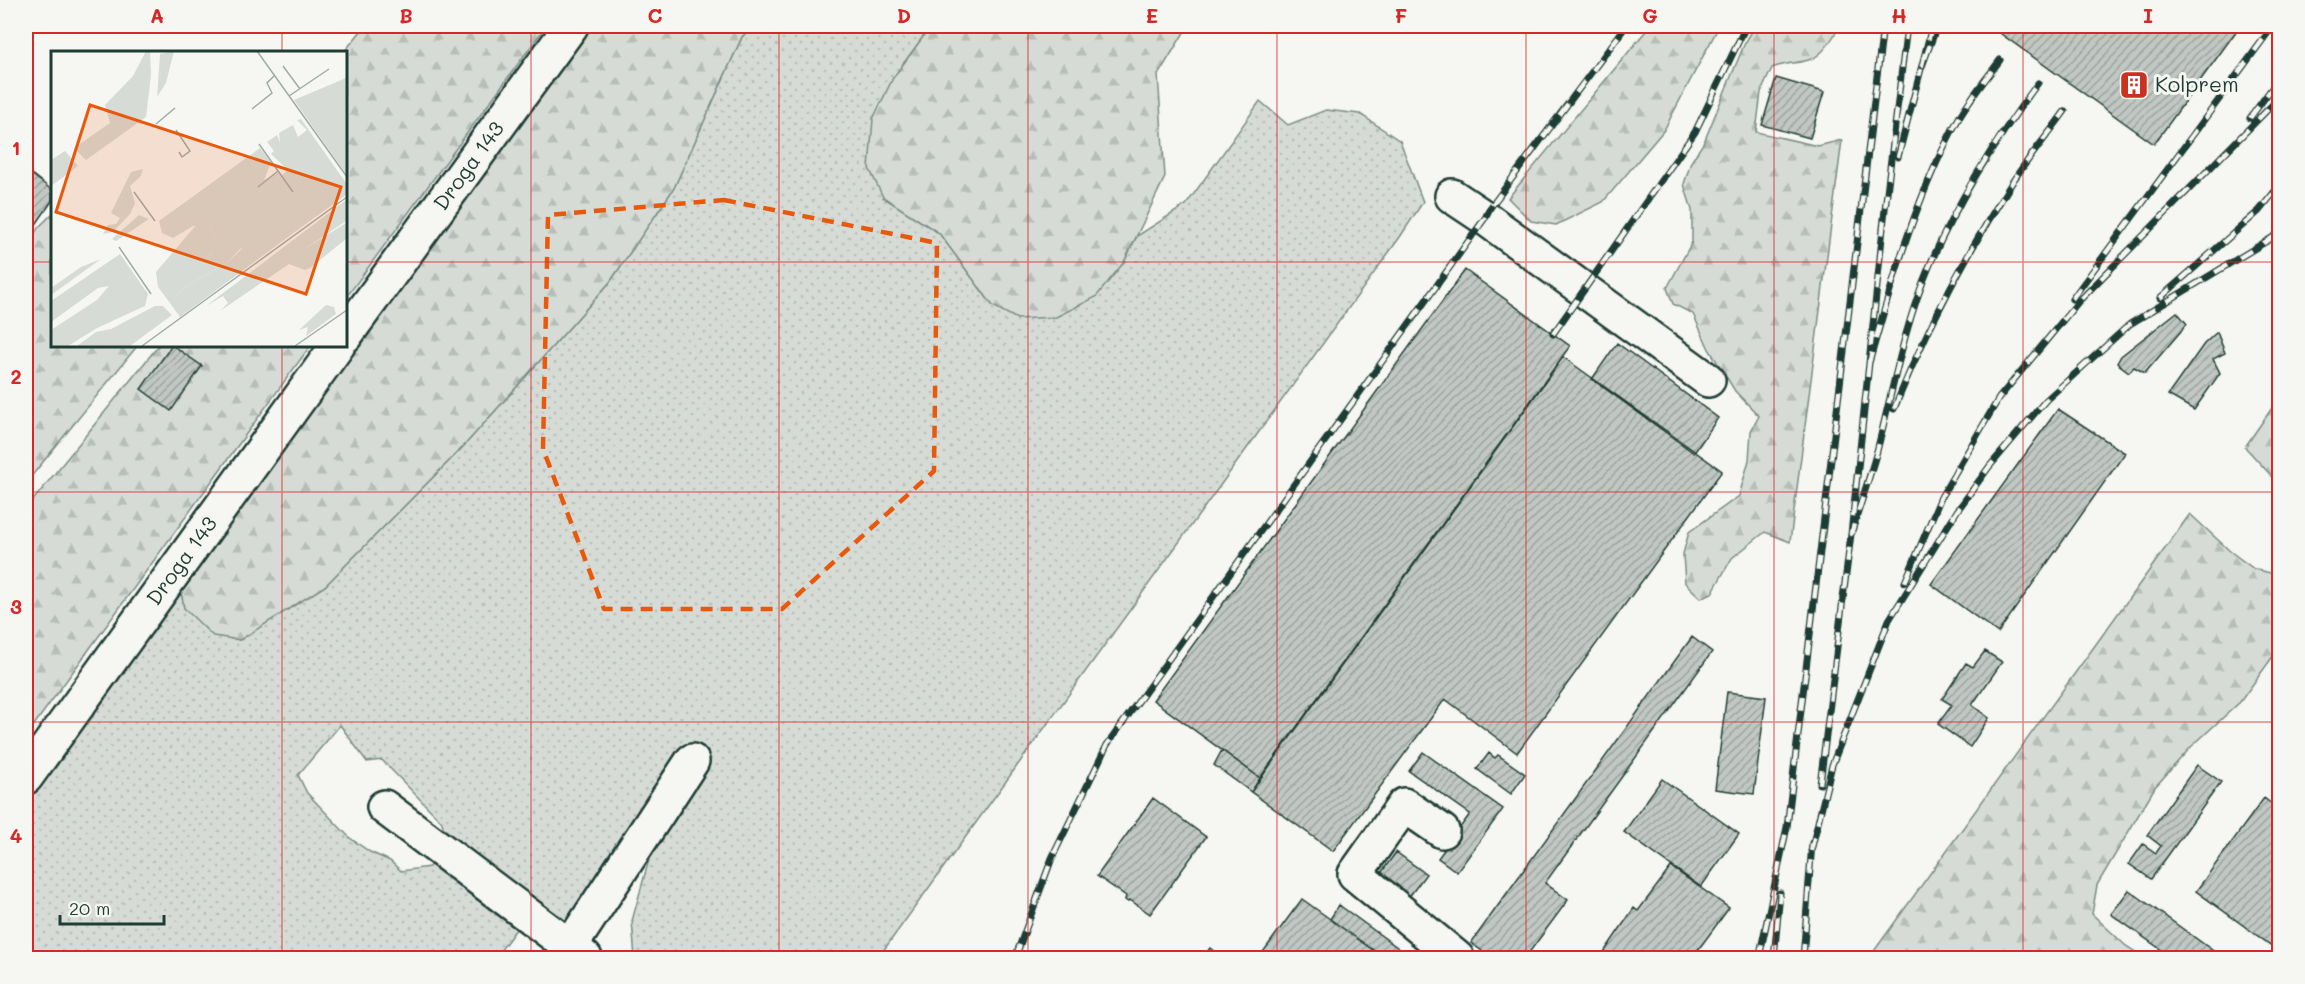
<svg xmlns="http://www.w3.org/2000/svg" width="2305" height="984" viewBox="0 0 2305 984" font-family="Mali,sans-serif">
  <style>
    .grass { fill: url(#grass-dots); stroke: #7a8c85; stroke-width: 1.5; fill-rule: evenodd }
    .forest { fill: url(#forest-firs); stroke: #7a8c85; stroke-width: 1.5 }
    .building { fill: url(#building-hatch); stroke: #1f3d34; stroke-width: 1.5 }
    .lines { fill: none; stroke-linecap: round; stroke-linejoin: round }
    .minor-casing { stroke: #1f3d34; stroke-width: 38 }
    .minor { stroke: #f6f6f2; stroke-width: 33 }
    .rail-casing { stroke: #1f3d34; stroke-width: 7 }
    .rail { stroke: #f6f6f2; stroke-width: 4.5; stroke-dasharray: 14; stroke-linecap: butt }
    .marked { fill: none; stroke: #e8590c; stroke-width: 4.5; stroke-dasharray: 12 8; stroke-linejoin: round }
    .grid { fill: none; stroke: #d62828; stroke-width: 1.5; stroke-opacity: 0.55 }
    .labels { text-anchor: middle; stroke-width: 6; stroke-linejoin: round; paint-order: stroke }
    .poi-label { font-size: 21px; fill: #1f3d34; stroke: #f6f6f2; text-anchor: start }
    .street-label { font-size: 21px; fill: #1f3d34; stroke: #f6f6f2 }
    .inset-road { fill: none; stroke: #a0aca6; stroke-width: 1.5 }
    .view { fill: #e8590c; fill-opacity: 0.15; stroke: #e8590c; stroke-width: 3 }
    .inset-edge { fill: none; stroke: #1f3d34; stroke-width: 3 }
    .neatline { fill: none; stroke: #d62828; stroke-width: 2 }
    .grid-label { font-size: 20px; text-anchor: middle; font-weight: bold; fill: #d62828 }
  </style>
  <defs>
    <pattern id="grass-dots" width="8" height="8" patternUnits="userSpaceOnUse" patternTransform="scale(1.5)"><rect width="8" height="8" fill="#d6dbd6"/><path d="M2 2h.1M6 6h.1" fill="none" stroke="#b7bdb8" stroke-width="1.8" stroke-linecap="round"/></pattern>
    <pattern id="forest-firs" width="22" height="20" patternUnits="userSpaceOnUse" patternTransform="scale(1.5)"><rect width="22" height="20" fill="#d6dbd6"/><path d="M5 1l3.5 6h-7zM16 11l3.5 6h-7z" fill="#b7bdb8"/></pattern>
    <pattern id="building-hatch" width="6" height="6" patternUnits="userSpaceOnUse" patternTransform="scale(1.5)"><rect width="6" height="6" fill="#c1c8c3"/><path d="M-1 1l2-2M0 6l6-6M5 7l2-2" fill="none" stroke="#9ca49f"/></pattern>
  </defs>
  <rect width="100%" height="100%" fill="#f6f6f2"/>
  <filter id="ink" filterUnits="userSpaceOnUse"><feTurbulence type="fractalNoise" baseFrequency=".0167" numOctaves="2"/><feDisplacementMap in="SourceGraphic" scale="12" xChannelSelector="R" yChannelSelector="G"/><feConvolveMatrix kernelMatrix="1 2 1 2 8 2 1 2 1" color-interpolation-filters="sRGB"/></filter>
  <g filter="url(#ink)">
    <!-- grass -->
    <path class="grass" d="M752 26H931L893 78 883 197 939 233 993 306 1124 262 1137 236 1186 205 1260 101 1288 125 1326 110 1360 114 1400 141 1423 202 1400 237 878 958H635L632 921 656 834 555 939 525 917 495 958H26V797L181 590 184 608 239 640 325 586 462 448 610 282 674 188 742 37ZM340 725 367 762 382 760 442 822 446 842 429 867 401 871 390 861 370 852 350 838 307 793 298 775Z"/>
    <!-- forest -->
    <path class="forest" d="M365 26H546L345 299 344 52Z
      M587 26H752L742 37 674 188 610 282 462 448 325 586 240 640 213 636 184 608 181 590Z
      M931 26H1188L1158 75 1165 177 1124 262 1096 297 1056 317 1017 319 993 306 939 233 883 197 869 168 873 119 893 78Z
      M1650 26H1719L1664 130 1603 202 1556 225 1531 221 1508 198Z
      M1755 26H1839C1834 37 1823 55 1811 59 1798 64 1787 62 1772 68L1761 92 1756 132 1818 146 1842 140 1790 542 1765 532 1732 558 1712 593 1701 598 1685 583 1683 554 1689 532 1739 496 1749 460 1751 431 1759 416 1735 391 1709 349 1693 314 1673 304 1667 288 1692 242V210L1684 184 1691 162 1704 142 1744 45Z
      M52 214V345H138L26 483V249L38 228Z
      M159 345H311L26 736V509Z
      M2279 398V484L2245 447Z
      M2190 514 2231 552 2254 569 2279 575V648L2240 702 2191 747 2155 787 2097 885 2092 914 2126 946 2145 958H1869Z"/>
    <!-- building -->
    <path class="building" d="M1990 26H2240L2154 144Z
      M1776 78 1824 92 1810 138 1762 125Z
      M26 170 52 190V201L26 239Z
      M1465 270 1570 346 1260 778 1153 700Z
      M2177 312 2187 324 2145 373 2134 367 2129 372 2117 363 2121 356Z
      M2217 332 2225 353 2213 359 2220 373 2194 410 2168 395 2204 344Z
      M1617 343 1718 418 1694 453 1592 379Z
      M172 345 202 366 171 411 141 389Z
      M1563 357 1722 471 1517 753 1445 699 1333 851 1251 792Z
      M2058 409 2125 453 1998 633 1931 584Z
      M1692 637 1712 652 1545 883 1568 900 1525 958H1492L1471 943Z
      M1985 651 2002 662 1972 705 1989 718 1970 747 1938 724 1952 705 1942 699 1966 663 1973 667Z
      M1727 692 1766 697 1754 794 1715 789Z
      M1222 750 1260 778 1251 792 1214 765Z
      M1423 752 1503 809 1457 872 1438 858 1470 814 1409 771Z
      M1489 753 1495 758 1498 755 1525 774 1511 794 1477 769Z
      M2197 765 2221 782 2151 879 2129 864 2143 844 2156 853 2161 846 2147 835Z
      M1662 779 1739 834 1701 887 1624 832Z
      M1153 798 1206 837 1150 914 1130 900 1128 902 1125 900 1126 896 1097 876Z
      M2264 798 2280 810V952L2196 891Z
      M1396 852 1426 874 1406 901 1376 880Z
      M1671 867 1729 908 1692 958H1600L1634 908 1638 911Z
      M2129 890 2223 958H2173L2111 914Z
      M1302 899 1330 919 1384 958H1271L1263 952Z
      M1339 905 1412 958H1384L1330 919Z
      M1210 948 1224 958H1202Z"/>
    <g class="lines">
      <!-- minor casing -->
      <g class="minor-casing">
        <path id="minor" d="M1452 196 1485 218 1708 380
          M345 336 571 26
          M26 777 338 345
          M384 807 585 958
          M1442 831 1404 805 1355 874 1457 958
          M570 947 692 761"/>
      </g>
      <!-- minor -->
      <use href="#minor" class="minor"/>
      <!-- rail casing -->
      <g class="rail-casing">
        <path id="rail" d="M1907 26 1885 209 1869 363C1893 279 1917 193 1960 116 1971 97 1987 78 2000 60
          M1932 26 1921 69 1937 26
          M2250 118 2280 77
          M1898 157 1921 69
          M2160 298 2259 211 2280 185
          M2072 299 2273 26
          M1553 334 1695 132 1746 26
          M1869 363 1851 534C1860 506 1869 479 1877 451 1893 389 1904 326 1929 267 1957 201 1995 141 2038 83
          M1894 409C1926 329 1966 254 2013 181 2029 157 2048 135 2065 111
          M1905 582 1941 497 1999 398 2078 302 2280 97
          M1820 784 1851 534
          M1811 851 1832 765 1889 620 1957 511 1989 467 2046 400 2130 324 2280 233
          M1015 958 1052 858 1107 745 1485 218 1490 208 1626 26
          M1759 958 1787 827 1883 26
          M1774 958 1780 893
          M1803 958 1812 843"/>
      </g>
      <!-- rail -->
      <use href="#rail" class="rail"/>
    </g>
  </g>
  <!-- marked area -->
  <path class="marked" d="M724 200 937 243 934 471 782 609H604L543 449 548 215Z"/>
  <!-- grid -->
  <path class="grid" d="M282 26V52M531 26V958M779 26V958M1028 26V958M1277 26V958M1526 26V958M1774 26V958M2023 26V958M26 262H52M345 262H2280M282 345V958M26 492H2280M26 722H2280"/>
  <!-- icons -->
  <defs>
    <g id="building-square" transform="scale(1.5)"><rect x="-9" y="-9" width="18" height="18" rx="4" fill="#c8321e" stroke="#f6f6f2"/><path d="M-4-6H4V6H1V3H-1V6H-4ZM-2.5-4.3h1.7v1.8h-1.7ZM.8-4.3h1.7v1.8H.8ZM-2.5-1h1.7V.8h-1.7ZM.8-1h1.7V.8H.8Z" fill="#fff"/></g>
  </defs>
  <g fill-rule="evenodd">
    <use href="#building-square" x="2134" y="85"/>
  </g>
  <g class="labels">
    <!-- poi labels -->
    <g class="poi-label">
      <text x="2155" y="92">Kolprem</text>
    </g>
    <!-- street labels -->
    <g class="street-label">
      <text transform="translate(469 166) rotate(-54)" y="7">Droga 143</text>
      <text transform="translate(182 561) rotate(-54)" y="7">Droga 143</text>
    </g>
  </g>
  <!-- overview -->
  <g transform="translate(51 51)">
    <rect width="296" height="296" fill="#f6f6f2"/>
    <path d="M295 27V123L243 49ZM250 68 295 132V144L256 172 189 198 176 212 135 235 119 252 107 236 161 203 166 190 158 174 142 175 122 187 111 182 108 170 209 97 220 111 213 129 228 121 231 124 237 119 220 103 223 100 216 91 226 84 229 92 228 82 242 74 247 86 256 79 246 69Z" fill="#d6dbd6"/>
    <path d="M95 0H99L100 24 95 66 35 109 23 97 59 72 54 54 82 25ZM123 0 115 32 106 46 109 3ZM14 100 27 115 0 135V109ZM92 118 90 125 79 135 84 152 79 163 62 181 52 183 57 174 65 173 69 167 60 162 80 121ZM295 149V170L249 201 295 172V188L259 217 254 219 238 213 169 260 177 252 172 245 155 255ZM88 164 98 168 65 190 61 188ZM252 165 256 172 129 266 119 252 135 235 176 212 199 190ZM147 172 158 174 166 190 165 199 140 220 107 236 105 221ZM69 203 97 243 94 255 46 277 17 295H0V279L46 249 58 235 47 237 0 271V250ZM50 208 0 244V237L30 216ZM275 254 283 256 285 263 255 285 257 276 248 279ZM104 255H112L121 264 79 295H26L45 281 60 278Z" fill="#d6dbd6"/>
    <path class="inset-road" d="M206 0 296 126M232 15 249 38M238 45 278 18M201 58 221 42 216 32 223 25M105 73 124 57M125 79 139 100 131 106 128 101M208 93 242 141M207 136 227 120M83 141 104 170M68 196 100 243M91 295 296 146M244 295 296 259"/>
    <path class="view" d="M39 54 290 136 255 243 5 161Z"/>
    <rect width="296" height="296" class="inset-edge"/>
  </g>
  <!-- margin -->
  <rect width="2305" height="984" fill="none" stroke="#f6f6f2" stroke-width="66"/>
  <!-- scale -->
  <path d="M60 915v9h104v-9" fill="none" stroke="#1f3d34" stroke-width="3"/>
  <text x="69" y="915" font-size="18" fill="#1f3d34" stroke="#f6f6f2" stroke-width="4.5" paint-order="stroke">20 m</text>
  <rect x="33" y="33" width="2239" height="918" class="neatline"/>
  <g class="grid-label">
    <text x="157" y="23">A</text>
    <text x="406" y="23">B</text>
    <text x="655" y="23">C</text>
    <text x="904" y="23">D</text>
    <text x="1152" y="23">E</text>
    <text x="1401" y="23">F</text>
    <text x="1650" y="23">G</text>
    <text x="1899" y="23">H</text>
    <text x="2148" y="23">I</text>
    <text x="16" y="155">1</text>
    <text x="16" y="384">2</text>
    <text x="16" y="614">3</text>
    <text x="16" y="843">4</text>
  </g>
</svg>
